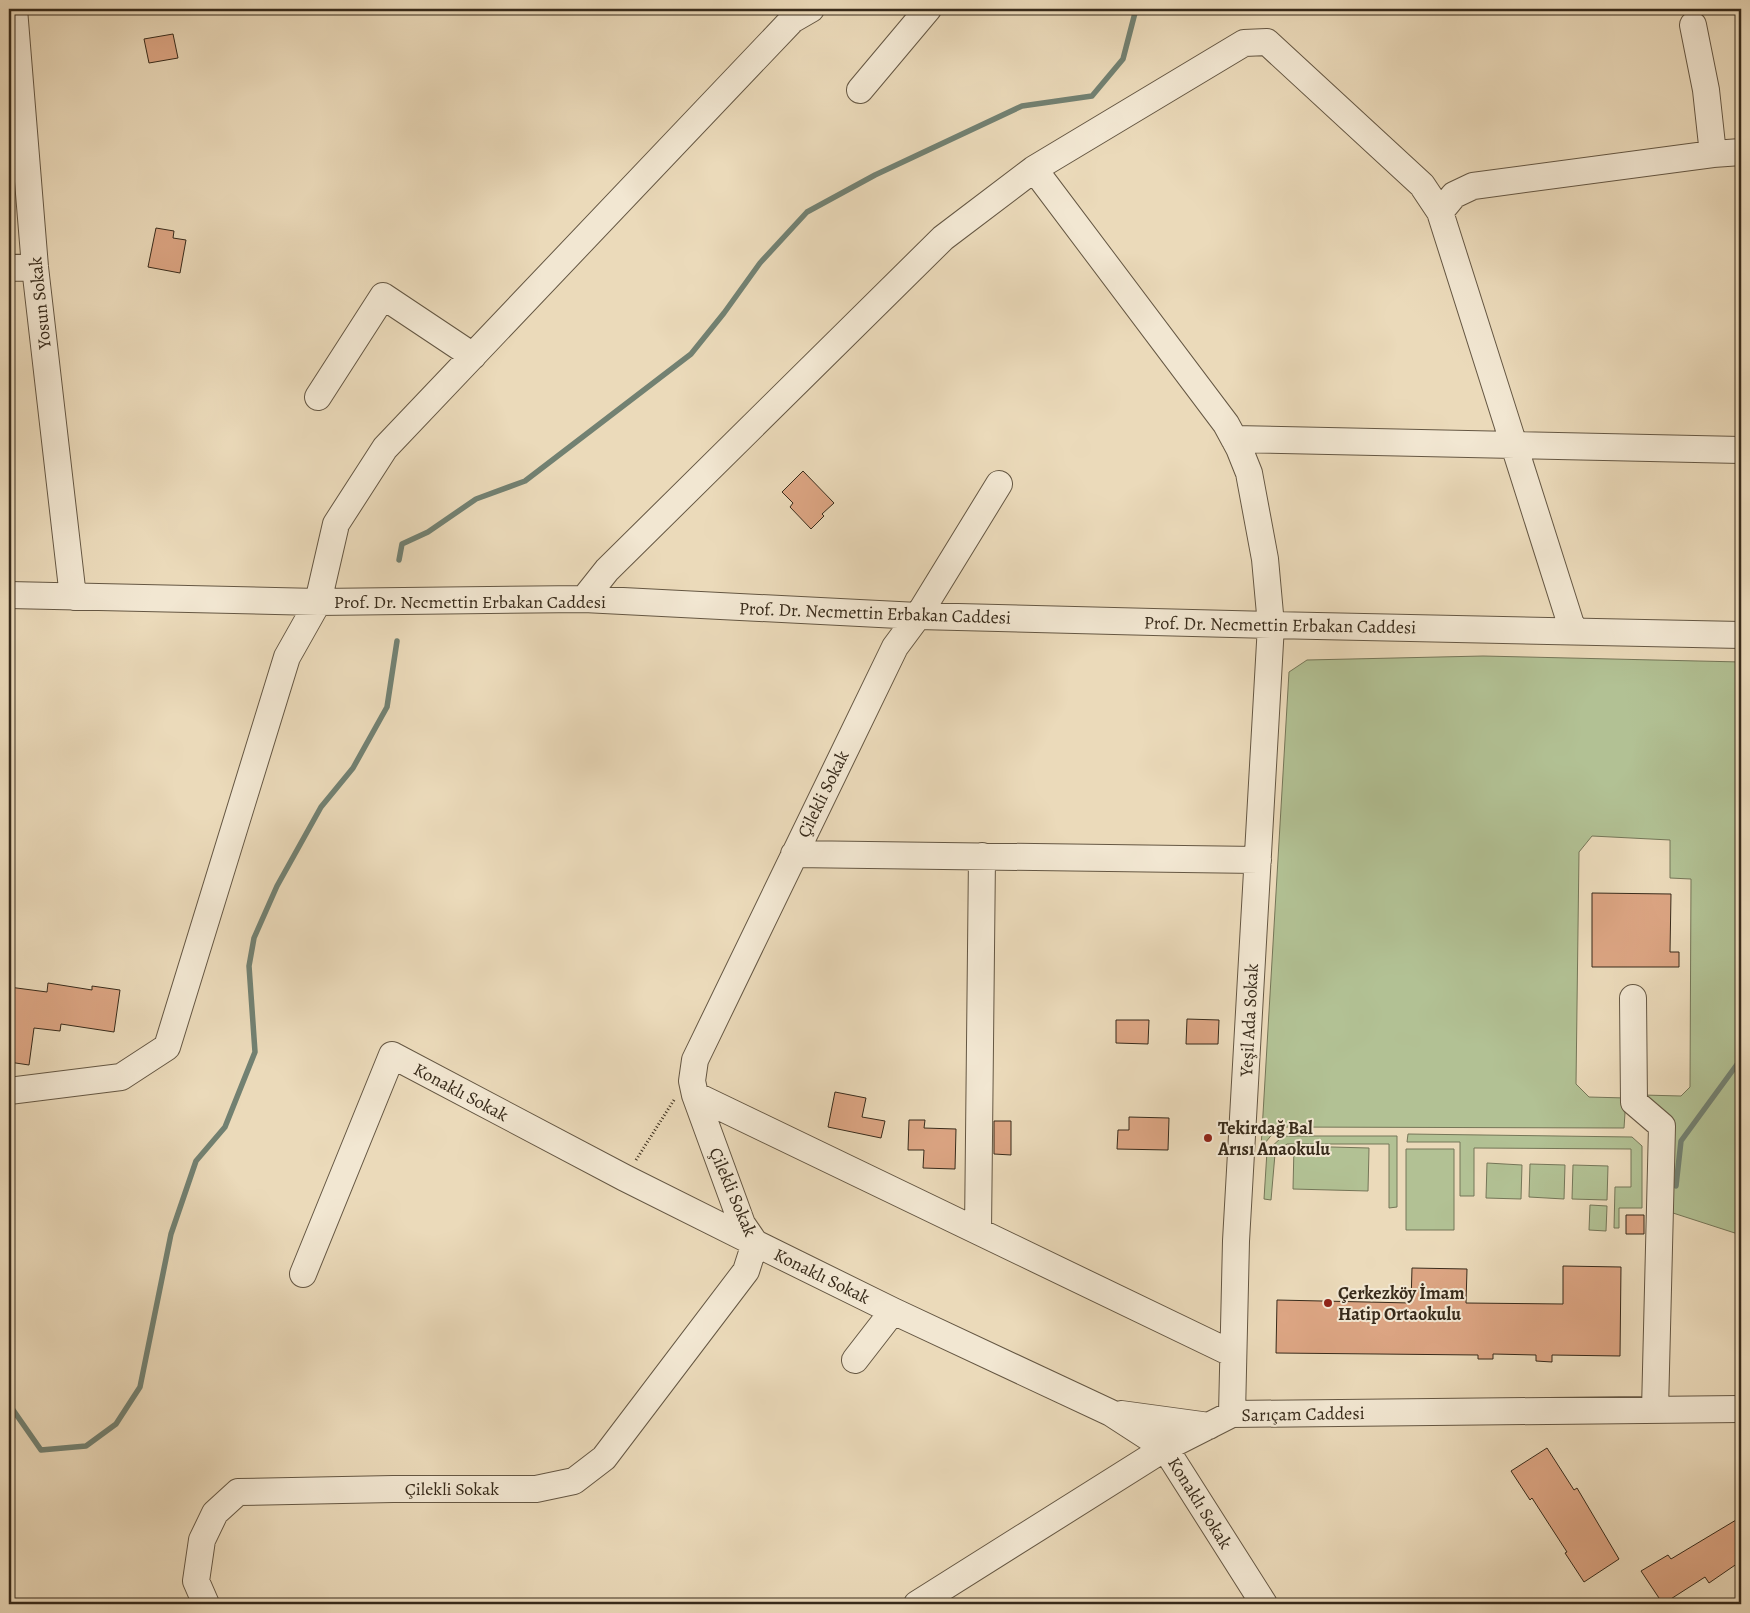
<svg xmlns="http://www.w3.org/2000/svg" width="1750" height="1613" viewBox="0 0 1750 1613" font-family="Alegreya,serif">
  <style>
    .green { fill: #b2c194; stroke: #757658 }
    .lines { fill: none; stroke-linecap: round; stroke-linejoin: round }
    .stream { stroke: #728172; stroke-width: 5.5 }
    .building { fill: #dca583; stroke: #382b1b }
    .minor-casing { stroke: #655743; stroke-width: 28 }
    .path { stroke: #382b1b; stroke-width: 3; stroke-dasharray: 1 2.5; stroke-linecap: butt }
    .minor { stroke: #f2e7d2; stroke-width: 26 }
    .poi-dot { fill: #8f2418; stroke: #f2e7d2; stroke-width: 2 }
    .labels { text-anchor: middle; stroke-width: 4; stroke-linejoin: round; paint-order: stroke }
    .street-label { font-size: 18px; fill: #382b1b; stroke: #f2e7d2 }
    .poi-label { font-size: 18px; font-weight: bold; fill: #382b1b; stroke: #f2e7d2; text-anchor: start }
  </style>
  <rect width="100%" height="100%" fill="#ebdaba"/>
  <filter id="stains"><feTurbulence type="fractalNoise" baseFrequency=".004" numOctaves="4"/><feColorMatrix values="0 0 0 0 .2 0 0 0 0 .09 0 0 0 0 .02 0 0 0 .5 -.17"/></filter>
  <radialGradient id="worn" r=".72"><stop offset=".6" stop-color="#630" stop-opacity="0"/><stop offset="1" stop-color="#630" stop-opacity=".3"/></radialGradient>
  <!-- green -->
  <path class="green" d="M1483 656 1741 662V1235L1673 1213 1643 1095 1681 1096 1690 1087 1691 879 1670 878V840L1592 836 1579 852 1576 1084 1589 1097 1626 1098 1624 1128 1278 1127 1261 1148 1289 672 1307 660Z
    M1408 1134 1632 1137 1642 1146V1208H1619V1228H1614L1615 1187H1631V1149L1474 1148V1196H1460V1142H1407Z
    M1283 1136H1397V1207L1389 1208V1144H1287L1275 1154 1271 1200 1264 1199 1267 1151Z
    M1294 1146 1369 1148 1368 1191 1293 1189Z
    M1406 1149H1454V1230H1406Z
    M1487 1163 1522 1165 1521 1199 1486 1198Z
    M1530 1164 1565 1165 1564 1199 1529 1197Z
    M1573 1165 1608 1166 1607 1200 1572 1199Z
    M1590 1205 1607 1206 1606 1231 1589 1230Z"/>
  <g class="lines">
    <!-- stream -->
    <path class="stream" d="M399 560 402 544 428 532 476 499 525 481 691 354 724 313 760 263 807 212 875 175 1022 106 1092 96 1123 59 1136 9
      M1676 1186 1681 1141 1741 1059
      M9 1407H11L41 1450 86 1446 116 1424 140 1387 171 1234 196 1161 225 1127 255 1052 249 966 254 938 277 886 321 807 353 768 387 707 397 641"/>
  </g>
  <!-- building -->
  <path class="building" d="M173 34 178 58 149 63 144 39Z
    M156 228 174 231 173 238 186 240 180 273 148 267Z
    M803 471 834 503 822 514 824 516 811 529 790 507 793 503 782 492Z
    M1592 893 1671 894 1670 952H1679V967H1592Z
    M48 983 92 990V986L120 990 114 1032 61 1024 60 1031 34 1028 29 1065 9 1062V987L47 992Z
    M1187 1019 1219 1020 1218 1044H1186Z
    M1116 1020H1149L1148 1044 1116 1043Z
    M835 1092 866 1098 862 1117 885 1121 881 1138 828 1127Z
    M1129 1117 1169 1118 1168 1150 1117 1149 1118 1130H1129Z
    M909 1120H925L924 1128 956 1129 955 1169 923 1168 924 1150H908Z
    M994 1121H1011V1155L994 1154Z
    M1626 1215H1644V1234H1626Z
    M1563 1266 1621 1267 1620 1356 1552 1355V1362L1536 1361V1355L1493 1354V1359H1478V1355L1276 1353 1277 1300 1411 1303 1412 1268 1467 1269 1466 1303 1563 1304Z
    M1547 1448 1574 1490 1577 1488 1619 1559 1584 1582 1565 1553 1567 1552 1532 1498 1530 1500 1511 1471Z
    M1741 1517V1561L1709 1583 1705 1577 1663 1604 1641 1571 1668 1555 1671 1559Z"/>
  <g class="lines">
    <!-- minor casing -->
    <g class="minor-casing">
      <path id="minor" d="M14 9 35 267 73 597
        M1693 25 1706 90 1713 154
        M860 90 928 9
        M1034 169 1226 424 1239 448 1249 473 1265 559 1271 625 1236 1241 1232 1414
        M9 268 35 267
        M318 397 383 296 473 356
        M1234 439 1741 450
        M9 595 318 602 584 599 918 616 1271 625 1741 635
        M584 599 607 570 943 238 1034 169 1244 43 1267 42 1422 185 1440 212
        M1573 631 1440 212 1454 195 1473 186 1713 154 1741 152
        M794 854 1258 860
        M1633 998 1634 1102 1662 1126 1655 1410
        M9 1091 121 1077 167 1047 287 657 318 602 336 524 385 448 792 20 811 9
        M695 1095 1233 1354
        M978 1231 982 856
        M755 1243 742 1224 695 1095 692 1081 695 1060 895 647 918 616 999 484
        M303 1274 392 1055 625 1178 755 1243 893 1311 1111 1413 1165 1448 1264 1604
        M855 1360 893 1311
        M1121 1414 1209 1426
        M206 1604 196 1581 202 1540 215 1513 238 1492 393 1489H536L574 1481 604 1458 746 1271 755 1243
        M917 1604 1165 1448 1232 1414 1741 1409"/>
    </g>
    <!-- path -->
    <path class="path" d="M636 1160 674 1100"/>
    <!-- minor -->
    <use href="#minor" class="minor"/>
  </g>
  <!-- markers -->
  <g class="poi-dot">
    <circle cx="1208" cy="1138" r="5"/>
    <circle cx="1328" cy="1303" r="5"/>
  </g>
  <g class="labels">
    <!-- street labels -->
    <g class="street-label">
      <text transform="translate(40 303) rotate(-96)" y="6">Yosun Sokak</text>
      <text x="470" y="608">Prof. Dr. Necmettin Erbakan Caddesi</text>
      <text transform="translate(875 613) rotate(2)" y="6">Prof. Dr. Necmettin Erbakan Caddesi</text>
      <text transform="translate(1280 625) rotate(1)" y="6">Prof. Dr. Necmettin Erbakan Caddesi</text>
      <text transform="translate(823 794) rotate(-64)" y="6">Çilekli Sokak</text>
      <text transform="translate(1249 1020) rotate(-87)" y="6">Yeşil Ada Sokak</text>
      <text transform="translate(461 1092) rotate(28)" y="6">Konaklı Sokak</text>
      <text transform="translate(733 1192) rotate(67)" y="6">Çilekli Sokak</text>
      <text transform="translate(822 1276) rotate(26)" y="6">Konaklı Sokak</text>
      <text transform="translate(1303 1414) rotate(-1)" y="6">Sarıçam Caddesi</text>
      <text x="452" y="1495">Çilekli Sokak</text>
      <text transform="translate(1200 1503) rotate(58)" y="6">Konaklı Sokak</text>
    </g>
    <!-- poi labels -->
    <g class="poi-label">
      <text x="1218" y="1134">Tekirdağ Bal<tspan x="1218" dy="21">Arısı Anaokulu</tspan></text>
      <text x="1338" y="1299">Çerkezköy İmam<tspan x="1338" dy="21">Hatip Ortaokulu</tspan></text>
    </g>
  </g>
  <!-- margin -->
  <rect width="1750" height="1613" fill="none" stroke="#ebdaba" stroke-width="30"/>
  <rect x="10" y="10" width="1730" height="1593" fill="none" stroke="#382b1b" stroke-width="2.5"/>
  <rect x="15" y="15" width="1720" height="1583" fill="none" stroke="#382b1b"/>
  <rect width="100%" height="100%" filter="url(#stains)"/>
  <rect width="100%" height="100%" fill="url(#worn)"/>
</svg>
